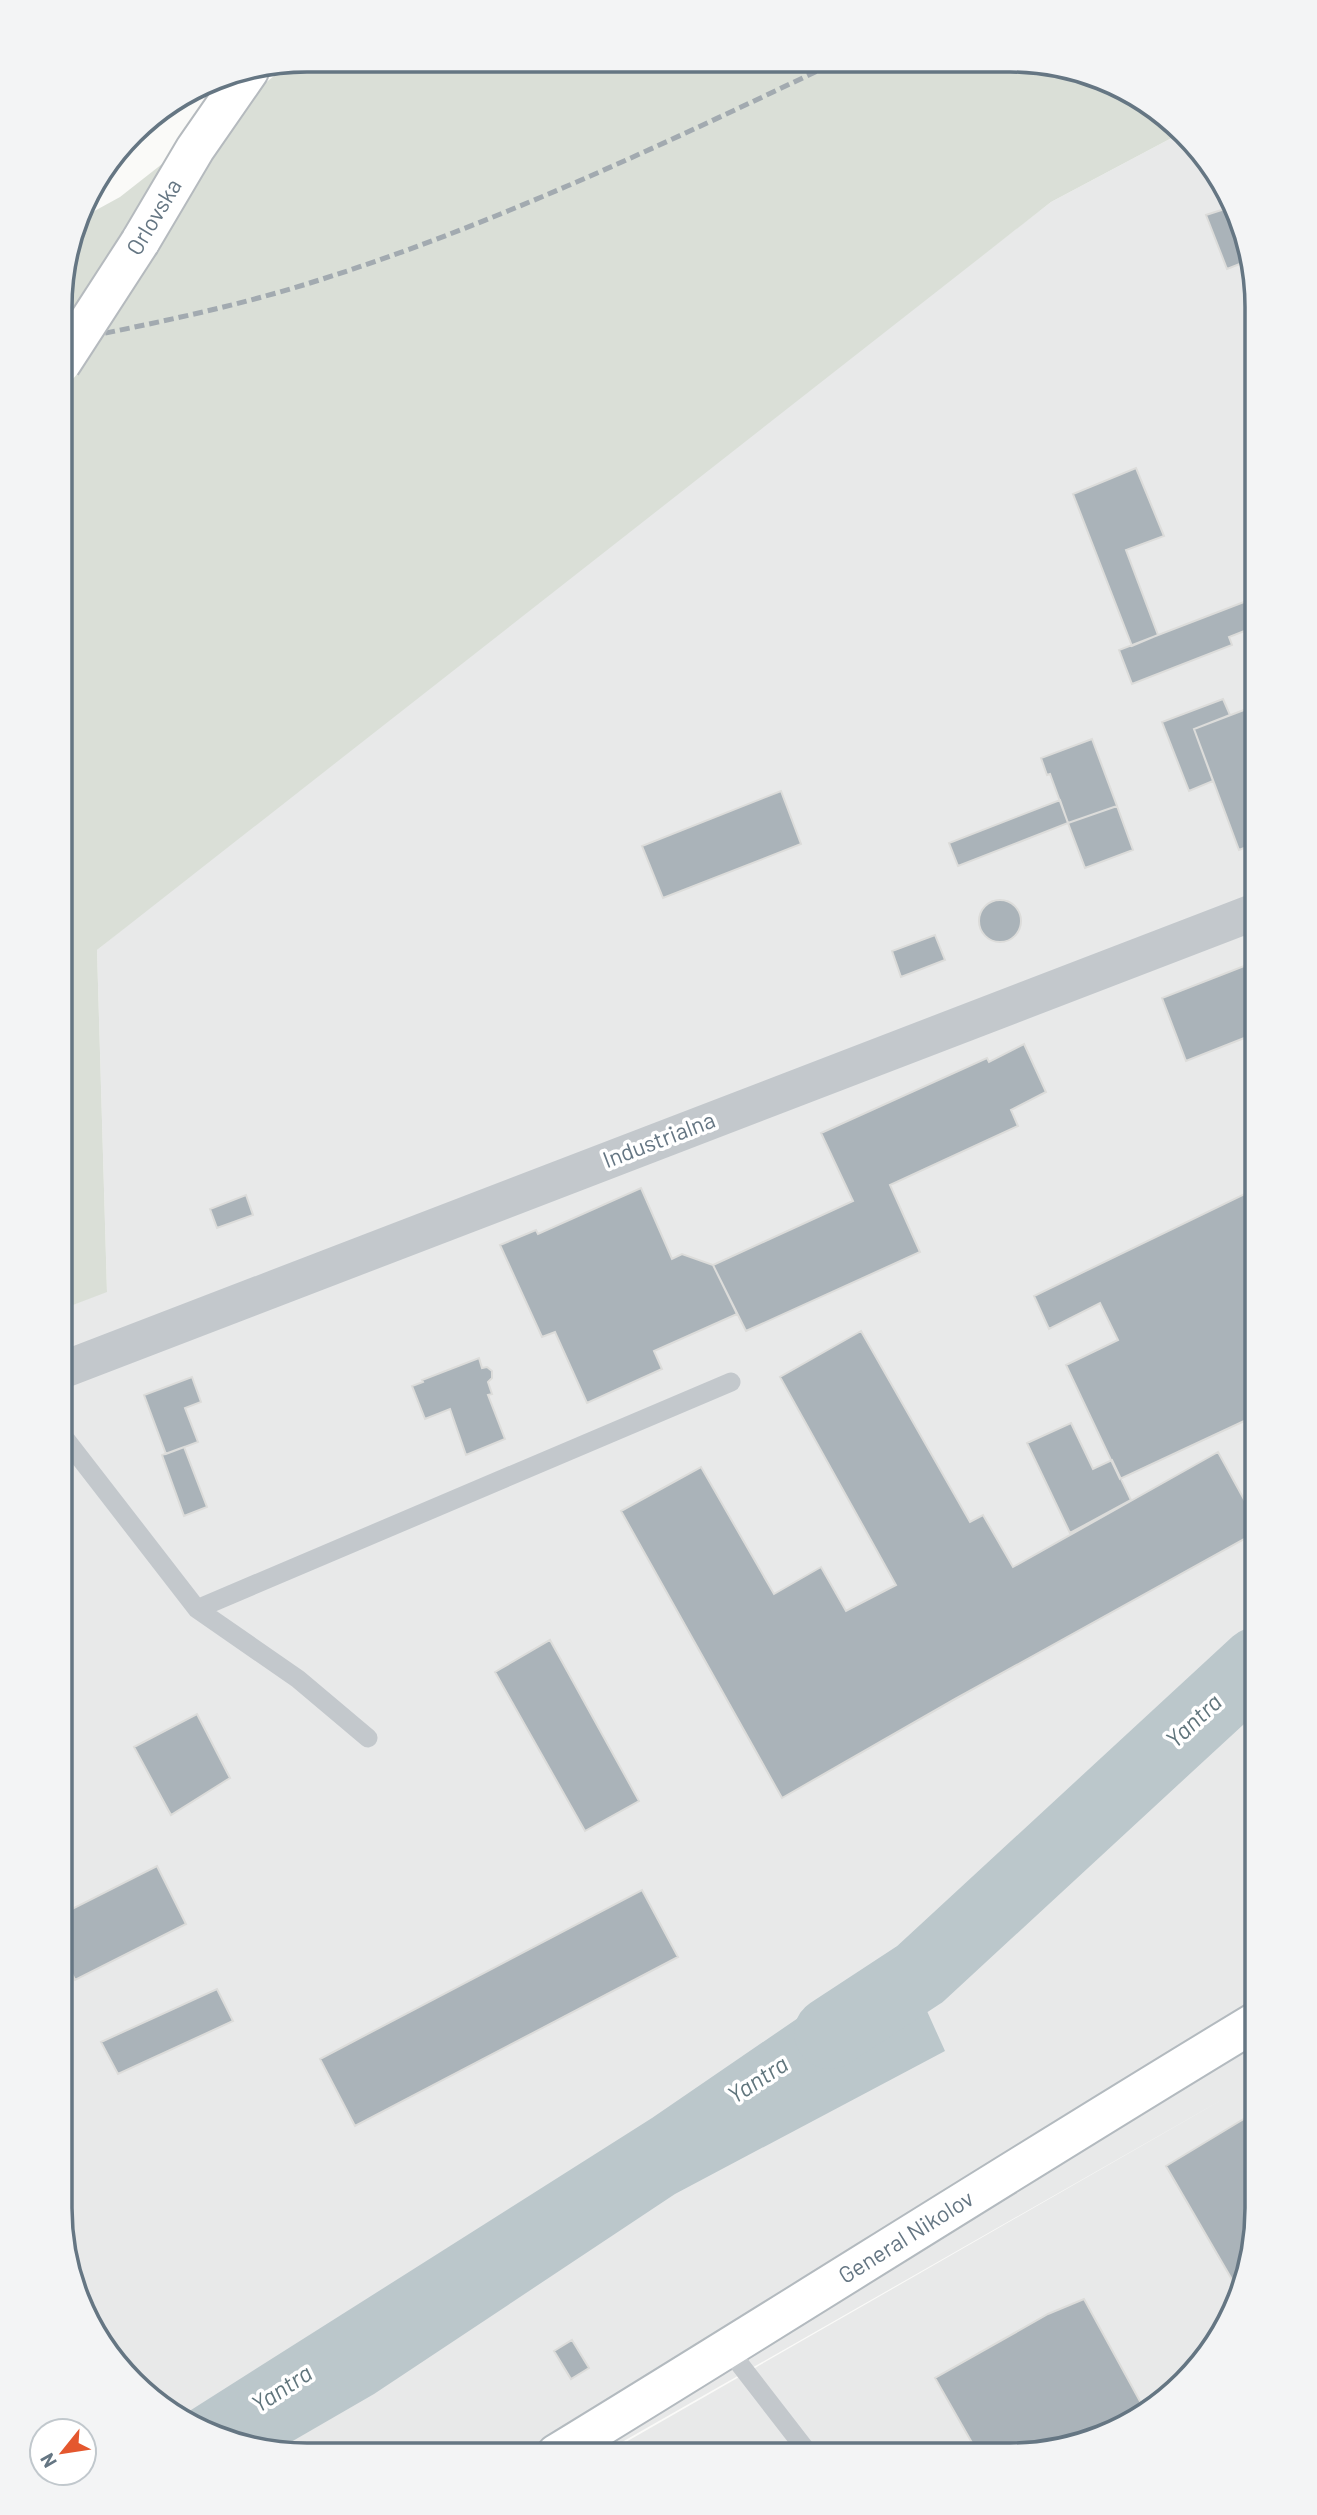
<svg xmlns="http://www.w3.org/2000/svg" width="1317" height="2515" viewBox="0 0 1317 2515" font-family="Barlow,sans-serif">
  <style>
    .built { fill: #e8e9e9 }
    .green { fill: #dadfd7 }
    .water { fill: #bbc7cb }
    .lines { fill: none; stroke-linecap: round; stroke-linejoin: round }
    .river { stroke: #bbc7cb; stroke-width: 72 }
    .building { fill: #aab3b9; stroke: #dcdcda; stroke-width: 2 }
    .secondary-casing { stroke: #b3babf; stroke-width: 42 }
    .primary-casing { stroke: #b5babe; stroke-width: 42 }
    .lane { stroke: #c3c8cc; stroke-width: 19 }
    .street { stroke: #c3c8cc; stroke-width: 37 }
    .secondary { stroke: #fff; stroke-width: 38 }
    .primary { stroke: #fff; stroke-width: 38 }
    .rail { stroke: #a2aab0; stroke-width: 5; stroke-dasharray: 10 5; stroke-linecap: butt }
    .primary-bridge-casing { stroke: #b5babe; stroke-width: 42; stroke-linecap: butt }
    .primary-bridge { stroke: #fff; stroke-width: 38 }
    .labels { text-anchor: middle; stroke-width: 7; stroke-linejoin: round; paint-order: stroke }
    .street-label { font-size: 23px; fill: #657683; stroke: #fff }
    .water-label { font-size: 24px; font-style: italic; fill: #60757c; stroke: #fff }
    .rim { fill: none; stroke: #657683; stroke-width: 3.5 }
  </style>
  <rect width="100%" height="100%" fill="#fafaf8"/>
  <!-- built -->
  <path class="built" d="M1181 133 1245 227 1257 306V2225L1239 2303 1206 2359 1148 2414 1090 2443 1011 2455 605 2454 1232 2094 601 2454 274 2453 212 2437 144 2394 72 2288 60 2209V1310L107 1291 97 950 416 692 1051 202Z"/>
  <!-- green -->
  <path class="green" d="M306 60 1058 64 1174 121 1181 133 1051 202 97 950 107 1292 60 1310 62 275 78 220 120 197 292 62Z"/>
  <!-- water -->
  <path class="water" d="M899 1949 945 2051 675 2194 374 2394 272 2453 212 2437 180 2417 652 2118Z"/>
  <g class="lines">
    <!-- river -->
    <path class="river" d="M830 2033 920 1974 1257 1663"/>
  </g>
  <!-- building -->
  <path class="building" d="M1231 207 1245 227 1250 260 1227 269 1206 215Z
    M1136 468 1164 536 1126 550 1158 635 1132 646 1073 494Z
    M1257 597V626L1229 637 1232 645 1132 684 1119 650Z
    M1223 699 1230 715 1194 729 1213 781 1189 791 1162 722Z
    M1257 705V843L1239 850 1194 729Z
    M1092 739 1117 806 1068 823 1050 774 1047 775 1041 758Z
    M781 791 801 844 663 898 642 846Z
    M1060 800 1068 823 958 866 949 843Z
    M1117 806 1133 850 1085 868 1068 823Z
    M979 921a21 21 0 1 1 42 0a21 21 0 1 1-42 0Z
    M935 935 945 960 901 977 892 951Z
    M1257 961V1033L1186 1061 1162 998Z
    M1024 1044 1046 1092 1011 1110 1018 1126 890 1185 920 1252 746 1331 713 1265 853 1201 821 1133 987 1058 989 1062Z
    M641 1188 672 1259 682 1254 713 1265 737 1314 654 1351 662 1369 587 1403 555 1332 542 1337 500 1245 536 1230 538 1234Z
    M1257 1188V1415L1120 1479 1066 1365 1118 1340 1100 1303 1049 1329 1034 1296Z
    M246 1195 253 1215 217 1228 210 1209Z
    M861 1331 970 1522 983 1515 1013 1567 1218 1452 1257 1523V1532L955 1699 782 1798 621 1511 701 1467 774 1594 821 1567 846 1611 896 1585 780 1377Z
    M479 1358 482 1368 487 1367 492 1371V1378L488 1382 492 1394 488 1395 505 1439 466 1455 450 1409 425 1419 412 1386 423 1382 422 1380Z
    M192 1377 201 1402 185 1408 198 1442 166 1454 144 1395Z
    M1071 1423 1093 1469 1112 1460 1131 1500 1070 1533 1027 1443Z
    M184 1447 207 1507 184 1516 162 1455Z
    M550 1640 639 1801 585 1831 495 1672Z
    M197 1714 230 1778 171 1815 134 1747Z
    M157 1866 186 1924 75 1980 60 1948V1915Z
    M642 1890 678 1957 355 2126 320 2059Z
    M217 1989 233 2021 118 2074 101 2042Z
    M1257 2111V2225L1241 2295 1166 2166Z
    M1084 2299 1147 2414 1090 2443 1011 2456 979 2455 935 2378 1048 2314Z
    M572 2340 589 2368 571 2379 554 2351Z"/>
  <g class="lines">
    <!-- secondary casing -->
    <g class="secondary-casing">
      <path id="secondary" d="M556 2454C790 2311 1022 2163 1257 2021"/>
    </g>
    <!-- primary casing -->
    <g class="primary-casing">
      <path id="primary" d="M140 242 195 149 249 71"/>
    </g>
    <!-- lane -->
    <path class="lane" d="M60 1432 197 1609 298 1679 368 1738
      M197 1609 731 1382
      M728 2349 810 2455"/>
    <!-- street -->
    <path class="street" d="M60 1371 1257 911"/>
    <!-- secondary -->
    <use href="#secondary" class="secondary"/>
    <!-- primary -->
    <use href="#primary" class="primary"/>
    <!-- rail -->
    <path class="rail" d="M61 342C146 325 231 308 313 282 492 226 666 143 834 63"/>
    <!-- primary-bridge casing -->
    <g class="primary-bridge-casing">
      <path id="primary-bridge" d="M61 364 140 242"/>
    </g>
    <!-- primary-bridge -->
    <use href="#primary-bridge" class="primary-bridge"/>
  </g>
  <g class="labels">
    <!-- street labels -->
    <g class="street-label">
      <text transform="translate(154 217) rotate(-59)" y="8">Orlovska</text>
      <text transform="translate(659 1140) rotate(-21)" y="8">Industrialna</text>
      <text transform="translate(906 2237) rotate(-32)" y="8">General Nikolov</text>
    </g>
    <!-- water labels -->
    <g class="water-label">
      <text transform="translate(1194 1721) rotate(-43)" y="8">Yantra</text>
      <text transform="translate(758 2080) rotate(-33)" y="8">Yantra</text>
      <text transform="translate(282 2389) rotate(-33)" y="8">Yantra</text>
    </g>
  </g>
  <!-- crop -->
  <path d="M0 0H1317V2515H0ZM307 72H1010A235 235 0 0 1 1245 307V2208A235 235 0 0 1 1010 2443H307A235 235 0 0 1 72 2208V307A235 235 0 0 1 307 72Z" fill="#f3f4f5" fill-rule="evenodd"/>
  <path class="rim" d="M307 72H1010A235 235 0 0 1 1245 307V2208A235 235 0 0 1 1010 2443H307A235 235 0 0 1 72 2208V307A235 235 0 0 1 307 72Z"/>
  <!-- north arrow -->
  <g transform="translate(63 2452) rotate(240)"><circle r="33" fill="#ffffff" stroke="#c1c8cd" stroke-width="2"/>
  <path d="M0-5L12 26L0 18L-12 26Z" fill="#e4572e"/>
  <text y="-10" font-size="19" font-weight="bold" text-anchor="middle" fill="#657683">N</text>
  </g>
</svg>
